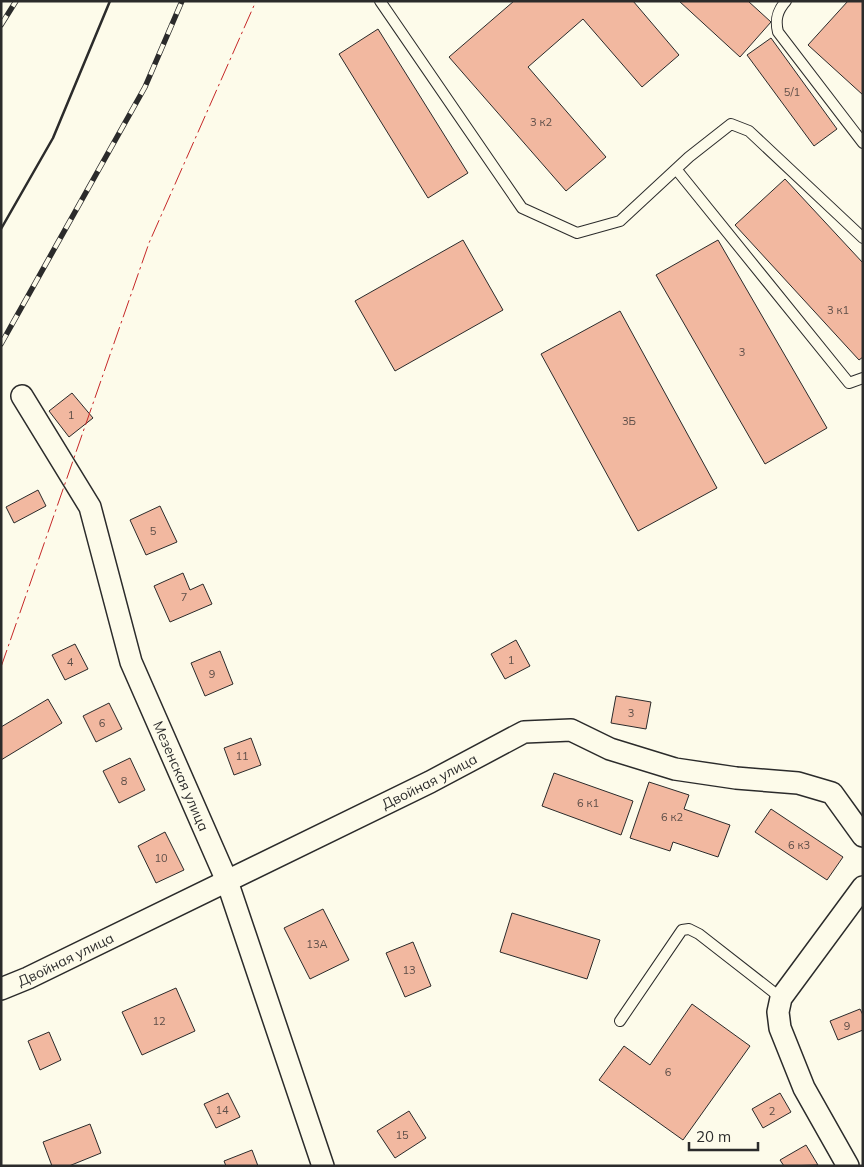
<svg xmlns="http://www.w3.org/2000/svg" width="864" height="1167" viewBox="0 0 864 1167" font-family="Mulish,sans-serif">
  <style>
    .building { fill: #f2b8a0; stroke: #2b2b2b }
    .lines { fill: none; stroke-linecap: round; stroke-linejoin: round }
    .lane-casing { stroke: #2b2b2b; stroke-width: 12 }
    .street-casing { stroke: #2b2b2b; stroke-width: 24 }
    .lane { stroke: #fdfbea; stroke-width: 10 }
    .street { stroke: #fdfbea; stroke-width: 21 }
    .rail-casing { stroke: #2b2b2b; stroke-width: 5.5 }
    .rail { stroke: #fdfbea; stroke-width: 4; stroke-dasharray: 11; stroke-linecap: butt }
    .wall { stroke: #2b2b2b; stroke-width: 2.5 }
    .power { stroke: #c62828; stroke-width: 1; stroke-dasharray: 18 4 2.5 4; stroke-linecap: butt }
    .labels { text-anchor: middle; stroke-width: 4; stroke-linejoin: round; paint-order: stroke }
    .number-label { font-size: 11px; fill: #5d4e48 }
    .street-label { font-size: 14px; fill: #2b2b2b; stroke: #fdfbea }
  </style>
  <rect width="100%" height="100%" fill="#fdfbea"/>
  <!-- building -->
  <path class="building" d="M514 1H633L679 55 642 87 583 19 528 67 606 157 566 191 449 57Z
    M679 1H748L771 22 740 57Z
    M848 1H863V95L808 45Z
    M378 29 468 173 428 198 339 54Z
    M771 38 837 129 814 146 747 55Z
    M785 179 863 263V357L859 360 735 225Z
    M463 240 503 310 395 371 355 301Z
    M718 240 827 428 765 464 656 275Z
    M620 311 717 488 638 531 541 354Z
    M72 393 93 418 69 437 49 411Z
    M38 490 46 506 14 523 6 507Z
    M160 506 177 542 146 555 130 520Z
    M183 573 190 590 203 584 212 604 170 622 154 586Z
    M516 640 530 666 505 679 491 654Z
    M75 644 88 669 65 680 52 655Z
    M220 651 233 684 205 696 191 663Z
    M616 696 651 702 646 729 611 723Z
    M48 699 62 723 1 760V727Z
    M109 703 122 729 96 742 83 716Z
    M251 738 261 765 234 775 224 748Z
    M130 758 145 790 119 803 103 771Z
    M554 773 633 801 621 835 542 806Z
    M649 782 689 795 684 809 730 825 718 857 673 842 670 851 630 838Z
    M771 809 843 857 827 880 755 832Z
    M165 832 184 870 156 883 138 846Z
    M323 909 349 960 310 979 284 928Z
    M512 913 600 940 587 979 500 952Z
    M413 942 431 986 405 997 386 953Z
    M176 988 195 1031 142 1055 122 1012Z
    M692 1004 750 1046 683 1140 599 1080 624 1046 650 1065Z
    M860 1009 863 1015V1030L838 1040 830 1021Z
    M49 1032 61 1060 40 1070 28 1041Z
    M228 1093 240 1117 216 1128 204 1104Z
    M780 1093 791 1112 763 1128 752 1109Z
    M409 1111 426 1138 395 1158 377 1131Z
    M90 1124 101 1153 69 1166H52L43 1142Z
    M806 1145 818 1165 784 1166 780 1160Z
    M252 1150 258 1166H226L224 1161Z"/>
  <g class="lines">
    <!-- lane casing -->
    <g class="lane-casing">
      <path id="lane" d="M380 1 522 208 577 233 620 221 689 157 731 124 749 131 863 238
        M786 1C777 11 775 20 778 32L863 143
        M676 169 849 383 863 378
        M620 1021 682 930 689 929 699 934 781 998"/>
    </g>
    <!-- street casing -->
    <g class="street-casing">
      <g id="street">
        <path id="s1" d="M22 396 90 507 131 662 227 881 323 1166"/>
        <path id="s2" d="M1 989 28 978 430 782 524 732 571 730 610 749 675 769 736 778 798 783 832 793 863 836"/>
        <path d="M848 1166 804 1088 780 1028 778 1012 781 998 863 887"/>
      </g>
    </g>
    <!-- lane -->
    <use href="#lane" class="lane"/>
    <!-- street -->
    <use href="#street" class="street"/>
    <!-- rail casing -->
    <g class="rail-casing">
      <path id="rail" d="M1 25 16 1
        M1 344 145 87 182 1"/>
    </g>
    <!-- rail -->
    <use href="#rail" class="rail"/>
    <!-- wall -->
    <path class="wall" d="M1 229 53 138 110 1"/>
    <!-- power -->
    <path class="power" d="M1 667 149 243 256 1"/>
  </g>
  <g class="labels">
    <!-- number labels -->
    <g class="number-label">
      <text x="792" y="96">5/1</text>
      <text x="541" y="126">3 к2</text>
      <text x="838" y="314">3 к1</text>
      <text x="742" y="356">3</text>
      <text x="71" y="419">1</text>
      <text x="629" y="425">3Б</text>
      <text x="153" y="535">5</text>
      <text x="184" y="601">7</text>
      <text x="511" y="664">1</text>
      <text x="70" y="666">4</text>
      <text x="212" y="678">9</text>
      <text x="631" y="717">3</text>
      <text x="102" y="727">6</text>
      <text x="242" y="760">11</text>
      <text x="124" y="785">8</text>
      <text x="588" y="807">6 к1</text>
      <text x="672" y="821">6 к2</text>
      <text x="799" y="849">6 к3</text>
      <text x="161" y="862">10</text>
      <text x="317" y="948">13А</text>
      <text x="409" y="974">13</text>
      <text x="159" y="1025">12</text>
      <text x="847" y="1030">9</text>
      <text x="668" y="1076">6</text>
      <text x="222" y="1114">14</text>
      <text x="772" y="1115">2</text>
      <text x="402" y="1139">15</text>
    </g>
    <!-- street labels -->
    <g class="street-label">
      <text dy="5" stroke="none"><textPath href="#s1" startOffset="415">Мезенская улица</textPath></text>
      <text dy="5" stroke="none"><textPath href="#s2" startOffset="476">Двойная улица</textPath></text>
      <text dy="5" stroke="none"><textPath href="#s2" startOffset="71">Двойная улица</textPath></text>
    </g>
  </g>
  <!-- border -->
  <rect width="864" height="1167" fill="none" stroke="#2b2b2b" stroke-width="5"/>
  <!-- scale -->
  <path d="M689 1142v8h69v-8" fill="none" stroke="#2b2b2b" stroke-width="2.5"/>
  <text x="696" y="1142" font-size="15" fill="#2b2b2b" stroke="#fdfbea" stroke-width="4" paint-order="stroke">20 m</text>
</svg>
